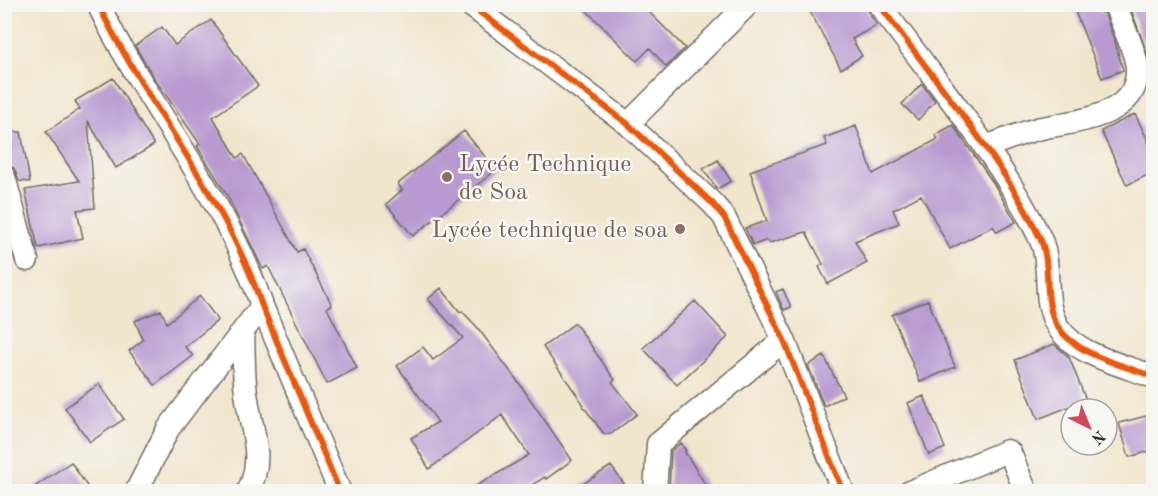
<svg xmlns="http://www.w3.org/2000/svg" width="1158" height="496" viewBox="0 0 1158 496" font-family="'Old Standard TT',serif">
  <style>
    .building { fill: #b89ad0 }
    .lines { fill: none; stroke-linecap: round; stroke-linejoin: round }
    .street-casing { stroke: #706c63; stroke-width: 25 }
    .street { stroke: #fff; stroke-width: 22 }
    .cycleway-casing { stroke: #f6f6f2; stroke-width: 10 }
    .cycleway { stroke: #e8590c; stroke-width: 6 }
    .education-dot { fill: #8d6e63; stroke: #f6f6f2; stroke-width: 2 }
    .labels { text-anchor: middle; stroke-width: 5; stroke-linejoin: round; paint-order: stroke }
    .education-label { font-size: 24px; fill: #785e54; stroke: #f6f6f2; text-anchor: start }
  </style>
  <rect width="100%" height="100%" fill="#f6f6f2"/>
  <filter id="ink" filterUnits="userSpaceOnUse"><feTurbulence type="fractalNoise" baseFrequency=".0167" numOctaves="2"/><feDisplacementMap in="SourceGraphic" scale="12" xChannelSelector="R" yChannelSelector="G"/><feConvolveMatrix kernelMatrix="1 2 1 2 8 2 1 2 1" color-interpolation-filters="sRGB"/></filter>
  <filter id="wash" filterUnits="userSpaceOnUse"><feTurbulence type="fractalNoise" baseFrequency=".008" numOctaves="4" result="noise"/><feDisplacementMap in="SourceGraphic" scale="24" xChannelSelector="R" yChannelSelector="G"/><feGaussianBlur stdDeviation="1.35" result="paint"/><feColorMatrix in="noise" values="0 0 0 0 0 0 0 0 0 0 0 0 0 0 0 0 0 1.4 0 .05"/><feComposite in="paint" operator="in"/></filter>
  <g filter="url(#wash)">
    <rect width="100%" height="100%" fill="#f1e5cc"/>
    <g id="blocks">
      <!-- building -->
      <path class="building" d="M580 4H641L685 48 666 67 650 48 637 61Z
        M806 4H866L868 12 877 25 852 39 862 56 841 69Z
        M1072 4H1098L1101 13 1104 12 1115 42 1123 70 1102 78Z
        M1129 4H1154V59L1150 61Z
        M211 20 258 86 213 117 237 158 243 154 297 252 303 249 332 305 327 308 357 368 327 384 268 266 263 269 227 195 197 146 200 144 156 81 135 46 162 27 175 45Z
        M113 78 154 145 116 168 88 121 95 208 77 210 83 238 38 248 25 190 79 181 46 132 80 109 75 101Z
        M922 84 935 101 918 120 902 104Z
        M1135 114 1154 153V172L1127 185 1101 131Z
        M953 125 994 184 1016 222 997 232 993 226 950 249 921 195 893 210 899 223 855 241 867 263 828 284 819 267 823 264 806 232 769 243 768 240 753 245 745 228 767 221 750 171 827 145 824 138 856 126 873 174 938 139 935 135Z
        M464 131 496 170 413 236 386 204 402 190 398 184Z
        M12 132H21L30 182 19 181 14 168 6 164 4 150 12 148Z
        M718 160 731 181 717 189 703 169Z
        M441 288 460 312 462 311 477 327 519 383 572 460 546 479 545 477 520 492H466L529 455 502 415 429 469 411 438 438 422 397 366 423 347 433 360 463 338 428 299Z
        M783 289 791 307 784 310 776 292Z
        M200 296 218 320 185 347 193 356 155 385 129 351 143 340 135 321 161 310 167 323Z
        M928 300 955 367 920 382 892 315Z
        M695 301 728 337 677 385 643 348Z
        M575 323 615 380 612 382 637 414 611 434H604L583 406 584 405 543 347Z
        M1054 344 1069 357 1086 400 1038 419 1015 360Z
        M824 356 844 396 824 406 808 365Z
        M99 384 124 419 90 442 65 408Z
        M924 396 945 448 929 455 908 403Z
        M1154 414V450L1129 457 1119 423Z
        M681 443 686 451 685 452 710 492H669L671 451Z
        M71 462 91 492H27Z
        M611 466 630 492H570Z"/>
    </g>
  </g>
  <g filter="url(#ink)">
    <use href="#blocks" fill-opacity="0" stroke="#706c63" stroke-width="1.5"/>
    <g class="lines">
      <!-- street casing -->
      <g class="street-casing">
        <path id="street" d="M98 4C148 108 226 197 262 306L340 492
          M469 4 628 124 713 204 724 217 784 340 843 492
          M879 4C933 79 1000 155 1040 238 1053 266 1041 301 1058 327 1076 355 1123 365 1154 377
          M628 124 748 4
          M985 147C1002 141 1019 134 1037 129 1071 121 1139 119 1137 69 1137 54 1120 20 1115 4
          M4 177 27 260
          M243 331C244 351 243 372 246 392 250 429 266 455 248 492
          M136 492 168 429 262 306
          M655 492 658 444 784 340
          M910 492 1007 451 1010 453 1026 492"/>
      </g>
      <!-- street -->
      <use href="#street" class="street"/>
      <!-- cycleway casing -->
      <g class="cycleway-casing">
        <path id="cycleway" d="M98 4C148 108 226 197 262 306L340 492
          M469 4 628 124 713 204 724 217 784 340 843 492
          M879 4C933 79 1000 155 1040 238 1053 266 1041 301 1058 327 1076 355 1123 365 1154 377"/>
      </g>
      <!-- cycleway -->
      <use href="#cycleway" class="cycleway"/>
    </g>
  </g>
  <!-- markers -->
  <g class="education-dot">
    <circle cx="447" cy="177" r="6"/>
    <circle cx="680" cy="229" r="6"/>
  </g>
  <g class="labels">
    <!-- education labels -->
    <g class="education-label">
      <text x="459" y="171">Lycée Technique<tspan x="459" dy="28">de Soa</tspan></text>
      <text x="668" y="237" text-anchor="end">Lycée technique de soa</text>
    </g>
  </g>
  <!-- margin -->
  <rect width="1158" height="496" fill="none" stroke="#f6f6f2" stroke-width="24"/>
  <!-- north arrow -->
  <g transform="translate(1089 427) rotate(137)"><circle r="28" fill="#f6f6f2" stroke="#a5a5a2" stroke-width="1.5"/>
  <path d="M0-4.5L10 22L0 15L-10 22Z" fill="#d1495b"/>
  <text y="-9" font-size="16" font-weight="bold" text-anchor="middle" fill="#2b2b2b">N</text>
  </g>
</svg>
